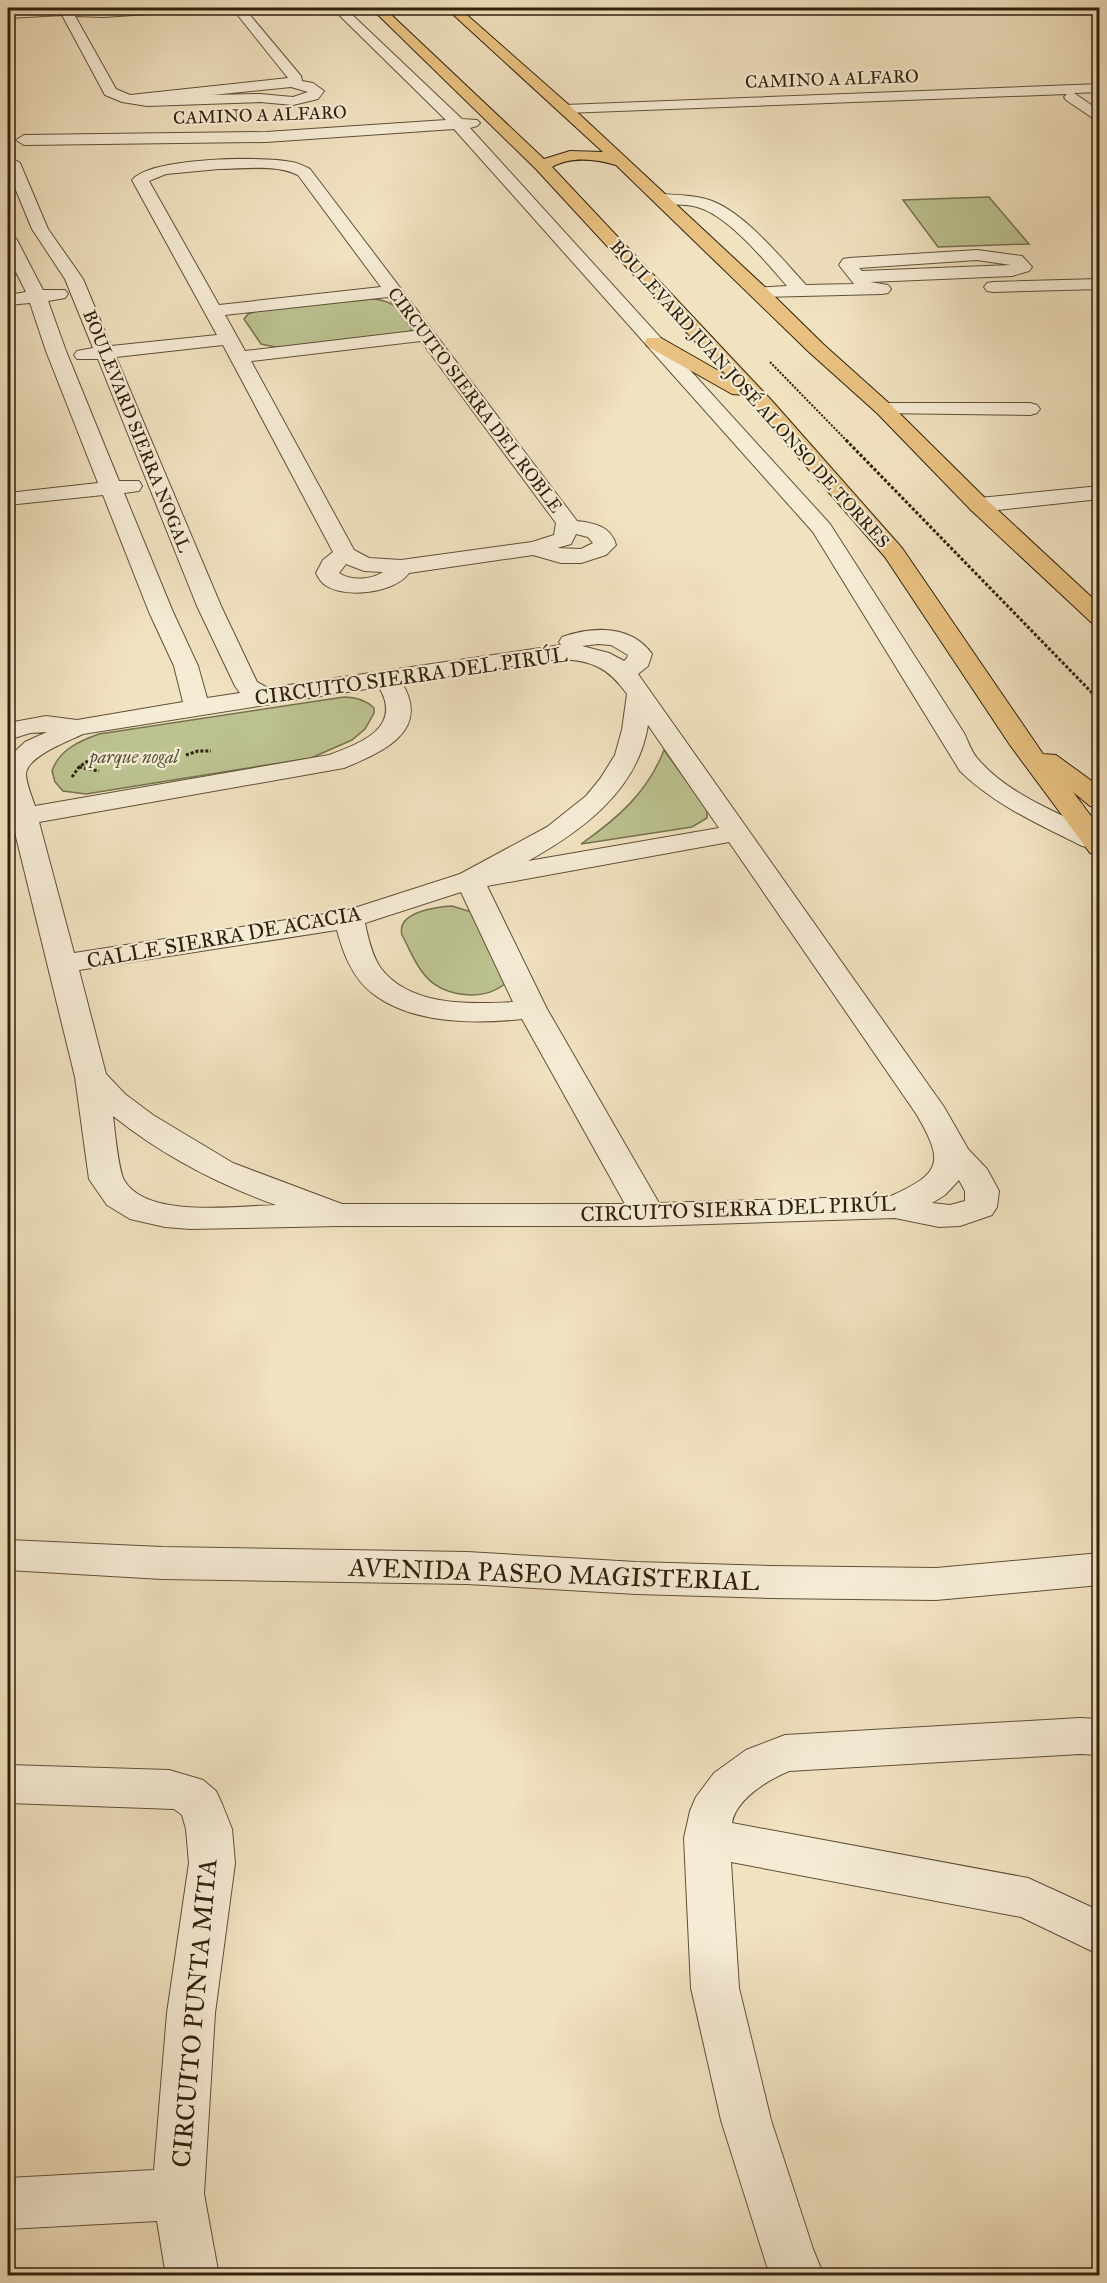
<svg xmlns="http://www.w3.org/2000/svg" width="1107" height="2283" viewBox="0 0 1107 2283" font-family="'IM FELL Great Primer',serif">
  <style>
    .green { fill: #bcc391; stroke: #76724e; stroke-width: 1.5 }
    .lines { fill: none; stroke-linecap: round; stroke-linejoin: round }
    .minor-casing { stroke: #605038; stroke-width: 2 }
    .major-casing { stroke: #2f200b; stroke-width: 2 }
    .path-far1 { stroke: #2f200b; stroke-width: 2; stroke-dasharray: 2 1.5; stroke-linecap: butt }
    .path { stroke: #2f200b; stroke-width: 3; stroke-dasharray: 3 2; stroke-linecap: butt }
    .minor { fill: #f6ecd6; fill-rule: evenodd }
    .major { fill: #e8c180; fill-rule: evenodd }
    .labels { text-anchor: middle; stroke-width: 4.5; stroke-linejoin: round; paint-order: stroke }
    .far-street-label { font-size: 18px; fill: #2f200b; stroke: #f6ecd6 }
    .far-park-label { font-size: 18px; font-style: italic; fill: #595133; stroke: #f6ecd6 }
    .street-label { font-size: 21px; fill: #2f200b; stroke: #f6ecd6 }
    .near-street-label { font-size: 26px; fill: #2f200b; stroke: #f6ecd6 }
  </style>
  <rect width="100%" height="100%" fill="#f1e2c0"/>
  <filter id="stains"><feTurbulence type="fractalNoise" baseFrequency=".00333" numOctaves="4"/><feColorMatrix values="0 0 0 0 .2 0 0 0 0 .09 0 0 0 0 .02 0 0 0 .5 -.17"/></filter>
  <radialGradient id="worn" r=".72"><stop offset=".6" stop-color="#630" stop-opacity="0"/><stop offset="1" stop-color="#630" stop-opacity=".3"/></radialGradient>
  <!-- green -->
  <path class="green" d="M989 197 1029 244 938 247 903 200Z
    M372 299C393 300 404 311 412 329L409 332 280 348 261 344 244 319 248 314 259 310Z
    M344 697C355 697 366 700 374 708V713L365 729 352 740 311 758 86 794 63 791 55 782 52 771C59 750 79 741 99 734Z
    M664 750 707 809V818L692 827 581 844C617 819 648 792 664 750Z
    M452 906 475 913 505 984C482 1002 441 997 423 973 414 962 409 948 402 935 396 912 436 907 452 906Z"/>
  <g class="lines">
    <!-- minor casing -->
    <g class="minor-casing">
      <path id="minor" d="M42 8H186L180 12 103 17 75 16 116 89 130 95 288 78 232 8H244L301 76 302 81 313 83 324 91 318 99 293 105 260 102 147 106 122 102 105 95 62 15 8 18V10ZM291 87 308 92 293 97 260 94 212 95Z
        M332 8H345L462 119 477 120 480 123 477 126 470 128 830 524 964 733C968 741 971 751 977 758 1007 794 1058 813 1100 833V846L1092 848 1082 846C1038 824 995 805 960 771L813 532 454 129 266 142 24 145 16 140 24 135 266 132 446 120Z
        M1100 84V92L1074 93 1100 111V123L1066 100 1064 97 1067 94 565 113 558 109 565 105Z
        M12 158 20 163 48 229 83 279 111 346 217 335 132 180C150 157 263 156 292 162 298 163 304 166 310 169L577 521C594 523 611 526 616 545L606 555 581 563H561L533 555 409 573C395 593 345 599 325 585 321 582 318 577 316 573L323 560 333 552 223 345 116 357 221 606 257 682 268 688 561 645 559 642 562 637C593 626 632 625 652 654L648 666 638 674 944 1107 968 1149 987 1169 999 1191 997 1207 992 1215 960 1226 939 1227 895 1218 648 1226H339L190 1229 165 1227 130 1219 107 1205 89 1179 75 1077 8 804V758L25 742 47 732 30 733 8 740V723L46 716 77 720 183 702 174 666 149 612 103 495 8 505V493L98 483 46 351 30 303 8 305V295L26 292 8 256V235L14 236 17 240 43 290H65L68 294 65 298 48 301 66 351 119 481H139L142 486 139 491 124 493 173 612 198 666 207 698 240 693 235 686 197 606 98 359H77L74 355 77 351 93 348 65 279 32 229 8 171V159ZM219 169C245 169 275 164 298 175L381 287 219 305 149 181 166 174ZM388 297 414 331 245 351 225 315ZM421 341 556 523 554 535 532 542 401 560 369 558 354 550 251 361ZM576 534 588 537 593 543 581 549 557 548 571 544ZM346 564 364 571 383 572C371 580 351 581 339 573ZM598 644 611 645 628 655 627 658 624 661 609 653 582 646ZM558 659C591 660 608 667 627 694L622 730 615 755 600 779 586 796 547 827 460 874 345 911 74 953 39 822 344 768C383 752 431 731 402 683ZM379 687C403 728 361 743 329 755L35 806C32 797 26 783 26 774 27 756 69 741 83 734ZM648 725 719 828 528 861C582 831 638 790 648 725ZM729 842 917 1115C944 1162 942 1173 891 1196L659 1203 547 1009 487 886ZM461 892 513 1002C470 1004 409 1007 380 967 372 955 368 938 365 923ZM337 930C343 953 352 977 372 993 411 1024 475 1024 522 1019L625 1204H342L233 1163 153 1115 125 1094 106 1074 79 970ZM113 1116C162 1155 217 1184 276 1205 237 1206 146 1219 124 1180 118 1168 115 1131 113 1116ZM959 1180 965 1191V1201L950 1205 932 1203 945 1195Z
        M661 194C678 195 696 195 712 201 746 214 782 259 806 285L854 284 839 265 843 259 849 258 977 250 1022 256 1032 267 1029 271 1012 276 870 282 888 285 891 289 888 293 882 294 760 297 754 296 751 292 754 288 787 286C766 262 728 215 697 207 683 203 669 206 655 202L653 199ZM977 260 1011 265 862 271 859 268Z
        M1100 279V289L993 292 987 291 984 287 987 283 993 282Z
        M884 403H1030L1037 405 1040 409 1037 413 1030 415 877 413 874 409 877 405Z
        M1100 486V499L979 512 971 510 968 505 971 500 979 498Z
        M8 1540 162 1547 467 1552 636 1562 770 1566 936 1568 1100 1553V1585L936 1600 770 1598 636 1594 467 1584 162 1579 8 1570Z
        M1080 1718 1100 1719V1755L1080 1754 789 1771C768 1780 736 1799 732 1823L1028 1878 1100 1911V1955L1021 1917 731 1862 739 1988 771 2120 813 2249 824 2276H770L721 2120 691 1988 684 1838 690 1811 696 1797 714 1773 746 1750 785 1735Z
        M8 1765 169 1770 203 1780 216 1791 222 1804 232 1829 235 1863 215 2013 204 2194 219 2276H166L157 2221 8 2229V2178L154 2170 167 2013 189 1863 186 1829 182 1815 174 1809 8 1803Z"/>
    </g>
    <!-- major casing -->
    <g class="major-casing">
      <path id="major" d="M371 8H384L544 159 570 151 603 152 446 8H459L578 113 766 288 823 344 891 405 987 500 1100 605V625L1092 623 971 510 877 413 809 352 616 165C595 159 571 156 552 167L773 402 902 548 1043 754 1056 755 1100 787V808L1090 806 1073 792 1100 828V855L1090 853 1010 745 885 557 744 395 732 394 647 346 645 342 647 338H661L726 375 536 169Z"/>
    </g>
    <!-- path-far1 -->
    <path class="path-far1" d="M770 362 847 441"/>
    <!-- path -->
    <path class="path" d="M846 440 1100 701
      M186 755 198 751H211
      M79 767 99 771
      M72 777 79 767 95 756"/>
    <!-- minor -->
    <use href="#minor" class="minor"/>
    <!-- major -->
    <use href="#major" class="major"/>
  </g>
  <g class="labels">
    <!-- far-street labels -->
    <g class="far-street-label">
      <text transform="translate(832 79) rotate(-2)" y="6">CAMINO A ALFARO</text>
      <text transform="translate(260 115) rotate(-2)" y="6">CAMINO A ALFARO</text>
      <text transform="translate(750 394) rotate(48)" y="6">BOULEVARD JUAN JOSÉ ALONSO DE TORRES</text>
      <text transform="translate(475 400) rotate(53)" y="6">CIRCUITO SIERRA DEL ROBLE</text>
      <text transform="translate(137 431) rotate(68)" y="6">BOULEVARD SIERRA NOGAL</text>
    </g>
    <!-- far-park labels -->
    <g class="far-park-label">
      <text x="134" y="763">parque nogal</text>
    </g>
    <!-- street labels -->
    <g class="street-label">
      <text transform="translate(411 676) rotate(-8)" y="7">CIRCUITO SIERRA DEL PIRÚL</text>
      <text transform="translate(224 937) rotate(-10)" y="7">CALLE SIERRA DE ACACIA</text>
      <text transform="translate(738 1209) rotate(-2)" y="7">CIRCUITO SIERRA DEL PIRÚL</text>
    </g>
    <!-- near-street labels -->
    <g class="near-street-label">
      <text transform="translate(554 1574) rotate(2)" y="9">AVENIDA PASEO MAGISTERIAL</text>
      <text transform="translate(194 2013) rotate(-85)" y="9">CIRCUITO PUNTA MITA</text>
    </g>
  </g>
  <!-- margin -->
  <rect width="1107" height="2283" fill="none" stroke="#f1e2c0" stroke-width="30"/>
  <rect x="9" y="9" width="1089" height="2265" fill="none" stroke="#2f200b" stroke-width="3"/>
  <rect x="15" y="15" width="1077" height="2253" fill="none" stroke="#2f200b" stroke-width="1.5"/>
  <rect width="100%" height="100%" filter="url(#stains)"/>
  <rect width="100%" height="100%" fill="url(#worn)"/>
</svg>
